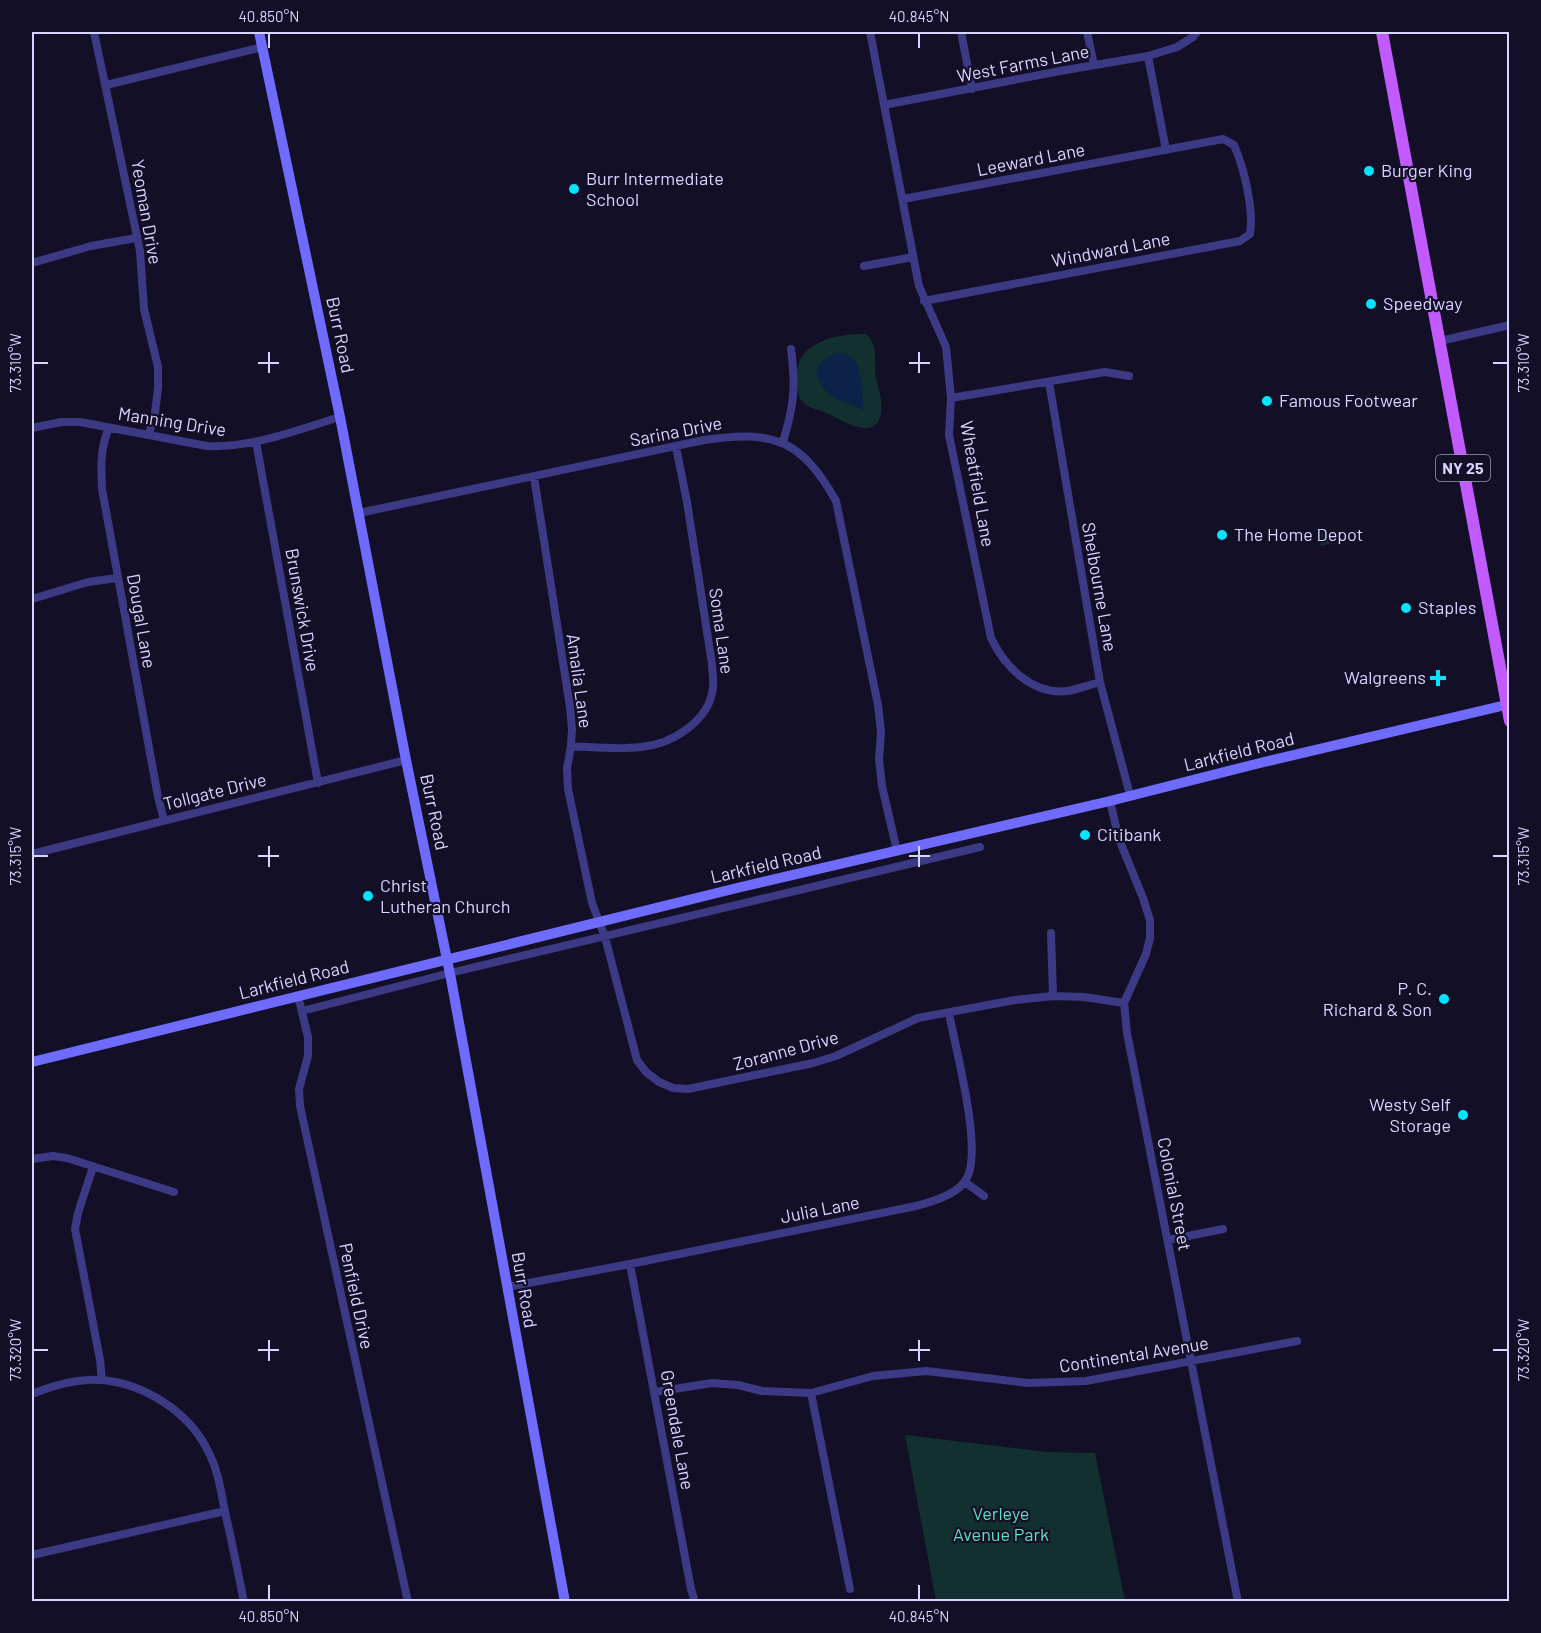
<svg xmlns="http://www.w3.org/2000/svg" width="1541" height="1633" viewBox="0 0 1541 1633" font-family="Barlow,sans-serif">
  <style>
    .green { fill: #12302f }
    .water { fill: #0c2248 }
    .lines { fill: none; stroke-linecap: round; stroke-linejoin: round }
    .street { stroke: #3d3a85; stroke-width: 8 }
    .secondary { stroke: #6f6bff; stroke-width: 10 }
    .primary { stroke: #c25bff; stroke-width: 12 }
    .ticks { fill: none; stroke: #d9d4ff; stroke-width: 2 }
    .poi-dot { fill: #00e5ff; stroke: #130f26; stroke-width: 2 }
    .labels { text-anchor: middle; stroke-width: 4.5; stroke-linejoin: round; paint-order: stroke }
    .shield { fill: #130f26; stroke: #9e99be; stroke-width: 1.5 }
    .shield-label { font-size: 16px; font-weight: bold; fill: #d9d4ff }
    .street-label { font-size: 18px; fill: #d9d4ff; stroke: #130f26 }
    .poi-label { font-size: 18px; fill: #d9d4ff; stroke: #130f26; text-anchor: start }
    .park-label { font-size: 18px; fill: #5fe0c0; stroke: #130f26 }
    .neatline { fill: none; stroke: #d9d4ff; stroke-width: 2 }
    .ticks-label { font-size: 15px; text-anchor: middle; fill: #d9d4ff }
  </style>
  <rect width="100%" height="100%" fill="#130f26"/>
  <!-- green -->
  <path class="green" d="M866 334C879 345 874 362 876 377 877 385 881 392 881 400 885 439 857 430 833 416 823 410 807 409 801 400 797 394 797 384 797 377 795 342 838 333 866 334Z
    M1331 529 1335 542 1321 546 1317 533Z
    M905 1435 1047 1452 1095 1453 1125 1601H936Z"/>
  <!-- water -->
  <path class="water" d="M839 353C844 354 849 354 853 358 862 367 862 396 864 410 839 400 822 398 816 370 822 360 827 356 839 353Z"/>
  <g class="lines">
    <!-- street -->
    <path class="street" d="M94 32 140 251 144 309 158 367V388L155 413 149 434
      M870 32 919 286 946 347 951 398 949 435 991 638C1005 667 1032 695 1068 691 1078 689 1089 685 1100 682
      M961 32 972 89
      M1087 32 1094 65
      M1148 56 1166 150
      M106 85 263 47
      M884 105 1060 71 1148 56 1177 47 1193 37 1197 32
      M903 199 1223 139 1234 145C1244 168 1254 209 1250 234L1240 241 924 301
      M32 263 91 246 136 238
      M864 266 913 257
      M1440 341 1510 325
      M1049 382 1100 682 1130 795
      M951 398 1105 372 1129 376
      M32 428 61 422H80L207 446C253 448 297 430 340 417
      M109 428C100 448 101 467 102 489L158 797 164 820
      M256 442 318 783
      M783 442C794 405 796 388 791 349
      M534 477 570 707 572 729 571 746 567 768 568 789 592 903 605 937 637 1060 646 1072 659 1082 673 1088 688 1089 813 1063 836 1056 918 1018 1015 1000 1053 996 1084 997 1124 1003
      M359 513 704 440C774 430 801 439 836 501L878 705 881 732 879 759 882 786 897 851
      M32 599 88 582 117 578
      M571 746C594 747 618 750 641 747 672 744 710 721 713 687 714 679 712 671 712 664L687 502 676 447
      M1110 801 1119 839 1143 898 1150 920V938L1146 954 1124 1003 1127 1033 1238 1602
      M32 854 406 760
      M1051 933 1053 996
      M298 996 308 1037V1056L299 1089 300 1106 408 1602
      M302 1011 450 973 980 847
      M32 1159 53 1156 67 1158 174 1192
      M93 1167 78 1213 75 1229 100 1360 102 1380
      M965 1182 984 1196
      M1168 1240 1223 1229
      M630 1264 691 1589 695 1602
      M507 1287 630 1264 916 1206C931 1202 956 1195 965 1181 985 1155 955 1047 949 1013
      M655 1392 712 1383 738 1385 762 1391 811 1393 873 1376 926 1371 1028 1383 1086 1381 1297 1341
      M811 1393 850 1589
      M32 1394C54 1385 78 1378 102 1380 145 1384 189 1412 208 1451 218 1470 221 1491 225 1512 232 1542 238 1572 244 1602
      M32 1555 225 1511"/>
    <!-- secondary -->
    <path class="secondary" d="M259 32 340 417 406 760 451 979 565 1602
      M32 1062 737 888 1110 801 1260 763 1510 704"/>
    <!-- primary -->
    <path class="primary" d="M1382 32 1510 721"/>
  </g>
  <!-- ticks -->
  <path class="ticks" d="M269 33V48M919 33V48M269 352V373M919 352V373M33 363H48M258 363H279M909 363H930M1493 363H1508M269 846V867M919 846V867M33 856H48M258 856H279M909 856H930M1493 856H1508M269 1340V1361M919 1340V1361M33 1350H48M258 1350H279M909 1350H930M1493 1350H1508M269 1585V1600M919 1585V1600"/>
  <!-- markers -->
  <g class="poi-dot">
    <circle cx="1369" cy="171" r="6"/>
    <circle cx="574" cy="189" r="6"/>
    <circle cx="1371" cy="304" r="6"/>
    <circle cx="1267" cy="401" r="6"/>
    <circle cx="1222" cy="535" r="6"/>
    <circle cx="1406" cy="608" r="6"/>
    <path d="M1435 669h6v6h6v6h-6v6h-6v-6h-6v-6h6z"/>
    <circle cx="1085" cy="835" r="6"/>
    <circle cx="368" cy="896" r="6"/>
    <circle cx="1444" cy="999" r="6"/>
    <circle cx="1463" cy="1115" r="6"/>
  </g>
  <g class="labels">
    <!-- shield labels -->
    <rect class="shield" x="1436" y="455" width="54" height="26" rx="4.5"/>
    <g class="shield-label">
      <text x="1463" y="474">NY 25</text>
    </g>
    <!-- street labels -->
    <g class="street-label">
      <text transform="translate(1023 64) rotate(-11)" y="6">West Farms Lane</text>
      <text transform="translate(1031 160) rotate(-11)" y="6">Leeward Lane</text>
      <text transform="translate(146 212) rotate(80)" y="6">Yeoman Drive</text>
      <text transform="translate(1111 250) rotate(-11)" y="6">Windward Lane</text>
      <text transform="translate(340 335) rotate(78)" y="6">Burr Road</text>
      <text transform="translate(172 422) rotate(9)" y="6">Manning Drive</text>
      <text transform="translate(676 432) rotate(-11)" y="6">Sarina Drive</text>
      <text transform="translate(977 484) rotate(80)" y="6">Wheatfield Lane</text>
      <text transform="translate(1099 587) rotate(80)" y="6">Shelbourne Lane</text>
      <text transform="translate(302 610) rotate(80)" y="6">Brunswick Drive</text>
      <text transform="translate(141 621) rotate(80)" y="6">Dougal Lane</text>
      <text transform="translate(721 631) rotate(82)" y="6">Soma Lane</text>
      <text transform="translate(579 681) rotate(82)" y="6">Amalia Lane</text>
      <text transform="translate(1239 752) rotate(-14)" y="6">Larkfield Road</text>
      <text transform="translate(215 792) rotate(-14)" y="6">Tollgate Drive</text>
      <text transform="translate(434 812) rotate(78)" y="6">Burr Road</text>
      <text transform="translate(766 865) rotate(-13)" y="6">Larkfield Road</text>
      <text transform="translate(294 980) rotate(-14)" y="6">Larkfield Road</text>
      <text transform="translate(786 1051) rotate(-15)" y="6">Zoranne Drive</text>
      <text transform="translate(1174 1194) rotate(79)" y="6">Colonial Street</text>
      <text transform="translate(820 1210) rotate(-11)" y="6">Julia Lane</text>
      <text transform="translate(524 1290) rotate(80)" y="6">Burr Road</text>
      <text transform="translate(356 1296) rotate(78)" y="6">Penfield Drive</text>
      <text transform="translate(1134 1355) rotate(-9)" y="6">Continental Avenue</text>
      <text transform="translate(677 1430) rotate(80)" y="6">Greendale Lane</text>
    </g>
    <!-- poi labels -->
    <g class="poi-label">
      <text x="1381" y="177">Burger King</text>
      <text x="586" y="185">Burr Intermediate<tspan x="586" dy="21">School</tspan></text>
      <text x="1383" y="310">Speedway</text>
      <text x="1279" y="407">Famous Footwear</text>
      <text x="1234" y="541">The Home Depot</text>
      <text x="1418" y="614">Staples</text>
      <text x="1426" y="684" text-anchor="end">Walgreens</text>
      <text x="1097" y="841">Citibank</text>
      <text x="380" y="892">Christ<tspan x="380" dy="21">Lutheran Church</tspan></text>
      <text x="1432" y="995" text-anchor="end">P. C.<tspan x="1432" dy="21">Richard &amp; Son</tspan></text>
      <text x="1451" y="1111" text-anchor="end">Westy Self<tspan x="1451" dy="21">Storage</tspan></text>
    </g>
    <!-- park labels -->
    <g class="park-label">
      <text x="1001" y="1520">Verleye<tspan x="1001" dy="21">Avenue Park</tspan></text>
    </g>
  </g>
  <!-- border -->
  <rect width="1541" height="1633" fill="none" stroke="#130f26" stroke-width="66"/>
  <rect x="33" y="33" width="1475" height="1567" class="neatline"/>
  <g class="ticks-label">
    <text x="269" y="22">40.850°N</text>
    <text x="919" y="22">40.845°N</text>
    <text transform="translate(1524 363) rotate(-90)" y="5">73.310°W</text>
    <text transform="translate(16 363) rotate(-90)" y="5">73.310°W</text>
    <text transform="translate(1524 856) rotate(-90)" y="5">73.315°W</text>
    <text transform="translate(16 856) rotate(-90)" y="5">73.315°W</text>
    <text transform="translate(1524 1350) rotate(-90)" y="5">73.320°W</text>
    <text transform="translate(16 1350) rotate(-90)" y="5">73.320°W</text>
    <text x="269" y="1622">40.850°N</text>
    <text x="919" y="1622">40.845°N</text>
  </g>
</svg>
